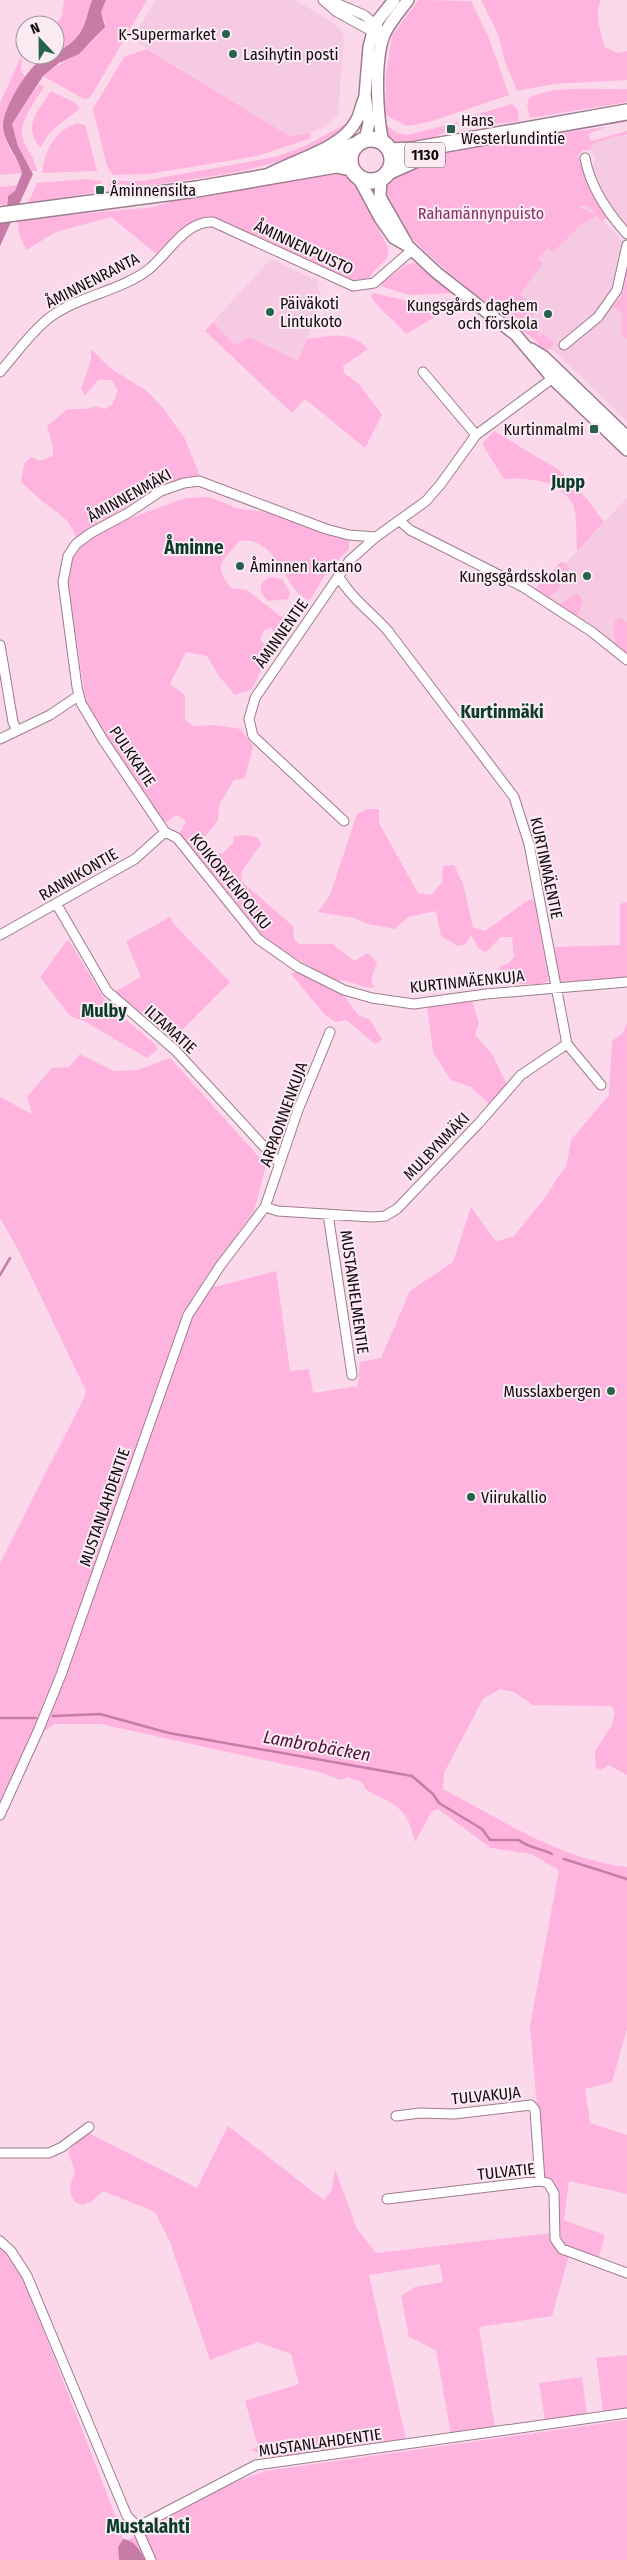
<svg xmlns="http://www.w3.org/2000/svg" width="627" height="2560" viewBox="0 0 627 2560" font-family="'Fira Sans Condensed',sans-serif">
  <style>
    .built { fill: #f5cae2 }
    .green { fill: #feb4de }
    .water { fill: #c77ca7 }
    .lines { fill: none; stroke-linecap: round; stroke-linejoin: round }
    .stream { stroke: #c77ca7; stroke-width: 2.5 }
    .minor-casing { stroke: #9d7c8e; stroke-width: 11 }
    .tertiary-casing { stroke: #9d7c8e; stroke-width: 14 }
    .primary-casing { stroke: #9d7c8e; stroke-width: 18 }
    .minor { stroke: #fff; stroke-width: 9 }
    .tertiary { stroke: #fff; stroke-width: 11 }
    .primary { stroke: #fff; stroke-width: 15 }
    .poi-dot { fill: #28624b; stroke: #fbecf4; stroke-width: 2 }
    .labels { text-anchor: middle; stroke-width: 4; stroke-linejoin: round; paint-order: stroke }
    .shield { fill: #fbecf4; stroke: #594c54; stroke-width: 1 }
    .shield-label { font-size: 15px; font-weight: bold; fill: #14080f }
    .poi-label { font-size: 16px; fill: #14080f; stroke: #fbecf4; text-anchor: start }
    .park-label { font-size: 16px; fill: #8a3169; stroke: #fbecf4 }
    .street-label { font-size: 16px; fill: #14080f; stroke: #fbecf4 }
    .neighbourhood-label { font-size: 18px; font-weight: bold; fill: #0b3c2b; stroke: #fbecf4 }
    .water-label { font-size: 18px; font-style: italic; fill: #53103c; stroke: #fbecf4 }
    .quarter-label { font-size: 19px; font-weight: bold; fill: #0b3c2b; stroke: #fbecf4 }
  </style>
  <rect width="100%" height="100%" fill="#fcd8eb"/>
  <!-- built -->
  <path class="built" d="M156 0H295L333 23 342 31 344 37 338 114 322 128 310 133 289 136 132 39Z
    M627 136V226L606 200 595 179 591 170 596 158 590 150 592 144 613 137Z
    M581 205 587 206 594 211 624 243 621 247 614 288 591 318 605 313 613 306 623 315 621 334 627 339V421L554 351 550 349 544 351 534 339 487 302Z
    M271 259 318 281 321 302 298 362 249 337 235 345 213 322Z
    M627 498V655L597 631 535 589 561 562 566 563Z"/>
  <!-- green -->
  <path class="green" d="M64 0H92C83 25 82 41 55 53V26L62 16Z
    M106 0H147L90 98 84 99 43 76C64 59 94 50 105 23L101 12Z
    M419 0 471 1 489 38 509 95 429 122 407 126 385 115 386 74 392 35Z
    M481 0H601C594 13 601 34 605 47L618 53 627 51V80L554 84 517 91 505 62 498 34Z
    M147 49 289 136 310 133 311 138 257 156 148 174 113 175 107 166 93 109 124 57Z
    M22 55 21 70 26 78C12 95 0 117 6 140 9 152 19 161 22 173L0 175V103Z
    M39 84 44 87C35 102 16 123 24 142 29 153 35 159 37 171H32L18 146 12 124Z
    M627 89V102L530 118 527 104 529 98C553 85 600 90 627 89Z
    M51 91 77 104 79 109 50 132 40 148C23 125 37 112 51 91Z
    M512 104 518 110 519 121 478 126 477 122 468 124 469 117Z
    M353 120C295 173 204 176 131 188L124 184 109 186 110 181H143L275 157 305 146Z
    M457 122 459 124 445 127 446 132C423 141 395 160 384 126H388L397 133 408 135Z
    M77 123 85 125 86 128 97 171 42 173C44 152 55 130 77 123Z
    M606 127 588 134 591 141 627 131V135L613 137 592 144 590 150H583L578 155 584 173 609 216 602 221 588 206H581L579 208 585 209 597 216 582 224 553 252 548 248 538 259 543 263 520 294 539 309 530 318 526 314 523 318 539 332 537 334 539 337 543 333 554 343 550 349 544 351 534 339C512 322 352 210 388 178 413 154 505 141 541 134L542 136Z
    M339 172C361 178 371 211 381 229L379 230C382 236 386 243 388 249 391 261 372 269 369 279L353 281 209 216 193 221 158 255 111 217 56 232 26 250 19 234 18 220 154 207 169 202Z
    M85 179 101 181 102 187 96 188V192L28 203 37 183Z
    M18 185 15 191 8 196 7 205H0V187Z
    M627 261V339L621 334 623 315 613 306 622 295Z
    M413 263 419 265 454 293 410 295 383 287 381 284 405 265Z
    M373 293 413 302 456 299 460 302 406 334C395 321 381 311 371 297Z
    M213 322 235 345 249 337 298 361 307 339C331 336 351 330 368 349L343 366 344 373 359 384 382 415 365 448 305 399 292 413 205 331Z
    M91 349 110 368 147 391 163 408 185 439 200 476 183 478 153 490 76 538C70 518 58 514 42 501 35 495 28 488 21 482L24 464 31 457 40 461 53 456V447L47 426 68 409H86L96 406 105 409 112 405 118 390 111 380H98L85 396 81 389 91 360Z
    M494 431 559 470 587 499 604 522 577 551C576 540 577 512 573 504 557 479 530 478 504 479L482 444Z
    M209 497 239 509 269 512 324 534 349 540V549L326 573 310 600C284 594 279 534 239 541 223 562 212 564 231 588L247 590 280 616 291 620V626L281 638 271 628 264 630 260 640 271 651 252 689 235 695 219 676 207 656 186 652 170 684 185 695V719L193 726 215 725 241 729 253 746 245 778 234 780 219 805 218 820 202 840 200 850 202 855 223 853 233 843 234 836 247 835 258 838 261 844 242 871 241 881 293 926 294 939 299 944H332L354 961 368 953 377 962 371 979 374 988C359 988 350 978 335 981L259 937 179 835 186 821 177 815 163 824 87 710 68 582 70 569 73 558 80 548 94 537 131 518 185 498Z
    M561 562 566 563 569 569 557 591 548 597 535 589Z
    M270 577 282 579 290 593 288 599 269 601C259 594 257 582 270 577Z
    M577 593 583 601 577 617 560 604Z
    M618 617 627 622V655L616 646 613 625Z
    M367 809H379V823L418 893 431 895 442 882 443 866 454 865 463 884 473 927 485 931 527 901 534 899 549 981 538 984H502L500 967 509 963 514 957 512 937H501L486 952 479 949 471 935 466 944 458 946 441 936 436 911 408 917 395 929 368 924 354 918 318 912 330 895 357 814Z
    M627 902V977L561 982 558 979 552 947 620 945V904Z
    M170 917 174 924 230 982 173 1039 115 992 141 977 126 941Z
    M68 939 108 1005 156 1045 157 1050 147 1058 84 1021 70 1016 40 977Z
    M296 971 344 995 358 1015 370 1020 382 1040 375 1044 346 1020 336 1022 325 1015 291 974Z
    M472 1001 479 1023 475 1035 492 1054 507 1085 490 1105 471 1087 451 1080 433 1052 427 1007Z
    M627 1023V1775L608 1765 601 1770 596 1768 595 1751 612 1725 615 1713 611 1706 533 1705 514 1692 500 1689 483 1699 444 1773 443 1789C502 1820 560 1859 627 1867V2029L612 2082 585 2089 590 2123 627 2135V2194L569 2181 564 2220 605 2235 598 2259 561 2243 557 2191 554 2182 543 2175 530 2026 559 1870 531 1854 491 1848 438 1809 432 1811 415 1842C406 1804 396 1807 365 1789L363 1783 348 1777 341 1780 319 1772 101 1724H55L44 1731 35 1727 0 1803V1563L84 1398 86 1391 19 1251 0 1218V1097L32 1114 27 1097 52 1068 69 1067 80 1054 113 1071 138 1070 170 1058 266 1165 254 1211 203 1281 211 1287 219 1286 276 1271 290 1371 309 1369 313 1393 358 1386 360 1362 381 1358 410 1291 453 1262 471 1207 496 1242 514 1236 543 1200 567 1164 571 1140 609 1095 612 1041 623 1033Z
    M228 2126 324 2200 332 2189 335 2169 357 2229 376 2253 553 2233C554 2246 556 2250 569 2255L552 2316 479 2327 495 2428 451 2434 436 2350 409 2337 401 2296 415 2287 443 2282 440 2264 369 2275 406 2440 276 2458 251 2450 258 2446 245 2401 299 2384 291 2354 258 2342 210 2360 170 2242 155 2212 103 2191 91 2202 83 2205 76 2203 71 2195 70 2186 75 2171 68 2152 86 2132 197 2188Z
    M0 2246 8 2253 23 2277 117 2520 123 2539 118 2547 119 2560H0Z
    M627 2355V2408L603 2412 596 2358Z
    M582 2377 587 2414 545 2420 539 2383Z
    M627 2420V2560H145L140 2550 128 2540 226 2486 265 2471Z"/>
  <!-- water -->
  <path class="water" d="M92 0H106L101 12 105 27 79 54 59 63 43 76 12 124 18 146 33 174 0 246V220L7 208 8 196 15 191 22 173C18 156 5 145 3 127 2 110 27 68 42 59 54 52 66 50 76 38 86 27 87 13 92 0Z
    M123 2539C134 2540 141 2551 145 2560H119L118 2547Z"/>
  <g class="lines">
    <!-- stream -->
    <path class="stream" d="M0 1275 10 1258
      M53 1716 100 1714 169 1733 412 1776 433 1794 439 1803 482 1829 490 1840H519C528 1848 541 1848 552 1854
      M0 1718H36
      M564 1859 627 1879"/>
    <!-- minor casing -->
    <g class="minor-casing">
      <path id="minor" d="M323 0 337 12 377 34
        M329 0 364 15 378 27
        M585 158C590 186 608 213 627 234
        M564 345 598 317 617 290 627 245
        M0 372C15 355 30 333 49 318 78 296 118 292 148 270 168 254 186 220 213 222L353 286 374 283 412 250
        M423 372 476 435
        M400 521 410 530 523 587 592 632 627 660
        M338 576C354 601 370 611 388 631L514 797 529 844 567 1044
        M0 645 13 722 17 731
        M0 739 50 715 78 696
        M344 821 253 736 249 719 255 698 349 561 376 537 426 501 440 485 476 435 557 375
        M165 832 103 740 81 703 77 687 63 582 68 556 76 544 91 533 128 513 161 491 184 483 199 481 326 529 349 535 376 537
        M165 832 177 838 258 939 298 967 344 990 372 998 414 1004 486 994 627 982
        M57 905 107 991 175 1050 280 1164
        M0 935 135 859 165 832
        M567 1044 601 1085
        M265 1207 298 1110 330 1032
        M328 1214 352 1375
        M0 1815 39 1729 61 1675 188 1315 220 1266 265 1207 278 1211 372 1217 385 1216 397 1209 479 1123 521 1075 567 1044
        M396 2116 420 2113 454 2114 531 2105 535 2110 540 2181
        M0 2153H49L62 2147 89 2127
        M387 2199 540 2181 548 2183 554 2193 555 2239 562 2249 627 2273
        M0 2241 11 2251 27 2276 127 2516 135 2524H143L256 2465 627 2413
        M135 2524 151 2560"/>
    </g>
    <!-- tertiary casing -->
    <g class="tertiary-casing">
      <path id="tertiary" d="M365 139 369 123 365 95 369 47 375 24 394 0
        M383 143C377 116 374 61 384 35 389 23 400 11 408 0
        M267 175C293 160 342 149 356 121 360 115 361 106 364 99
        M358 177 380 218 394 238 408 246 437 273 516 335 553 379 627 450
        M381 178 380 197 407 244
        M531 349 544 357 627 437"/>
    </g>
    <!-- primary casing -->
    <g class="primary-casing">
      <path id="primary" d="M350 160a21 21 0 1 1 42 0a21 21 0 1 1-42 0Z
        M390 151 412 150 627 112
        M313 163 355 145
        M388 172 426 155
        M0 215 197 189 336 165 351 168"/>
    </g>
    <!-- minor -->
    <use href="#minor" class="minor"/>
    <!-- tertiary -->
    <use href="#tertiary" class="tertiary"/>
    <!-- primary -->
    <use href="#primary" class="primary"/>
  </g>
  <!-- markers -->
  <g class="poi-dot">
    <circle cx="226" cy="34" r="5"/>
    <circle cx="233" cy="54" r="5"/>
    <rect x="446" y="124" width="10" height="10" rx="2.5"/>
    <rect x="95" y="185" width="10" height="10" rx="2.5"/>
    <circle cx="270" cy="312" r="5"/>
    <circle cx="548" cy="314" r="5"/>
    <rect x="589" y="424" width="10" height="10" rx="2.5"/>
    <circle cx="240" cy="566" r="5"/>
    <circle cx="587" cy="576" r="5"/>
    <circle cx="611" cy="1391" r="5"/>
    <circle cx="471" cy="1497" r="5"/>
  </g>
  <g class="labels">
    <!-- shield labels -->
    <rect class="shield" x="405" y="142.5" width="40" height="25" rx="4"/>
    <g class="shield-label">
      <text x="425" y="160">1130</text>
    </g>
    <!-- poi labels -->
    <g class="poi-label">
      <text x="216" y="40" text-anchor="end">K-Supermarket</text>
      <text x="243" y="60">Lasihytin posti</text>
      <text x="461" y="126">Hans<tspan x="461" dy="18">Westerlundintie</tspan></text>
      <text x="110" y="196">Åminnensilta</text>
      <text x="280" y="309">Päiväkoti<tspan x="280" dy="18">Lintukoto</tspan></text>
      <text x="538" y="311" text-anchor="end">Kungsgårds daghem<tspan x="538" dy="18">och förskola</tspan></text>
      <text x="584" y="435" text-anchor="end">Kurtinmalmi</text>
      <text x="250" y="572">Åminnen kartano</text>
      <text x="577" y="582" text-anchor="end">Kungsgårdsskolan</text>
      <text x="601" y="1397" text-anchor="end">Musslaxbergen</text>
      <text x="481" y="1503">Viirukallio</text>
    </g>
    <!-- park labels -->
    <g class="park-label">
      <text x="481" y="219">Rahamännynpuisto</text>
    </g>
    <!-- street labels -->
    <g class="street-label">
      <text transform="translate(304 247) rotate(25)" y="6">ÅMINNENPUISTO</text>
      <text transform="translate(92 280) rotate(-27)" y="6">ÅMINNENRANTA</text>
      <text transform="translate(129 495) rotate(-29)" y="6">ÅMINNENMÄKI</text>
      <text transform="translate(281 633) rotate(-55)" y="6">ÅMINNENTIE</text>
      <text transform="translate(133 756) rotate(56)" y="6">PULKKATIE</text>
      <text transform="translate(547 868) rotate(78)" y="6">KURTINMÄENTIE</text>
      <text transform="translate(78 874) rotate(-30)" y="6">RANNIKONTIE</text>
      <text transform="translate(231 881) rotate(51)" y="6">KOIKORVENPOLKU</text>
      <text transform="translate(467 981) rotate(-6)" y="6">KURTINMÄENKUJA</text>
      <text transform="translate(171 1029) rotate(42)" y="6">ILTAMATIE</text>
      <text transform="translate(283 1114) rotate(-70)" y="6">ARPAONNENKUJA</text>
      <text transform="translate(436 1146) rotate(-46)" y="6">MULBYNMÄKI</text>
      <text transform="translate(355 1292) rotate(82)" y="6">MUSTANHELMENTIE</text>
      <text transform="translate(104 1507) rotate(-71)" y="6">MUSTANLAHDENTIE</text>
      <text transform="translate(486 2095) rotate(-6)" y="6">TULVAKUJA</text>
      <text transform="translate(506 2171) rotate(-6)" y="6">TULVATIE</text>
      <text transform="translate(320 2442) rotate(-8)" y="6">MUSTANLAHDENTIE</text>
    </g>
    <!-- neighbourhood labels -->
    <g class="neighbourhood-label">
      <text x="568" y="488">Jupp</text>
      <text x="502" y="718">Kurtinmäki</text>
      <text x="104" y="1017">Mulby</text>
    </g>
    <!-- water labels -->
    <g class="water-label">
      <text transform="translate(317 1746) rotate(10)" y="6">Lambrobäcken</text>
    </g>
    <!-- quarter labels -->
    <g class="quarter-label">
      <text x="194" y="554">Åminne</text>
      <text x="148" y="2533">Mustalahti</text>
    </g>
  </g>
  <!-- north arrow -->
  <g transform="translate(40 40) rotate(338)"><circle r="24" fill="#fbecf4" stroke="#9f9198"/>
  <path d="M0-4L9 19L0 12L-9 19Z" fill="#28624b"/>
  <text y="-8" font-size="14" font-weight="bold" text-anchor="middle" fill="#14080f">N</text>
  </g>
</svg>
